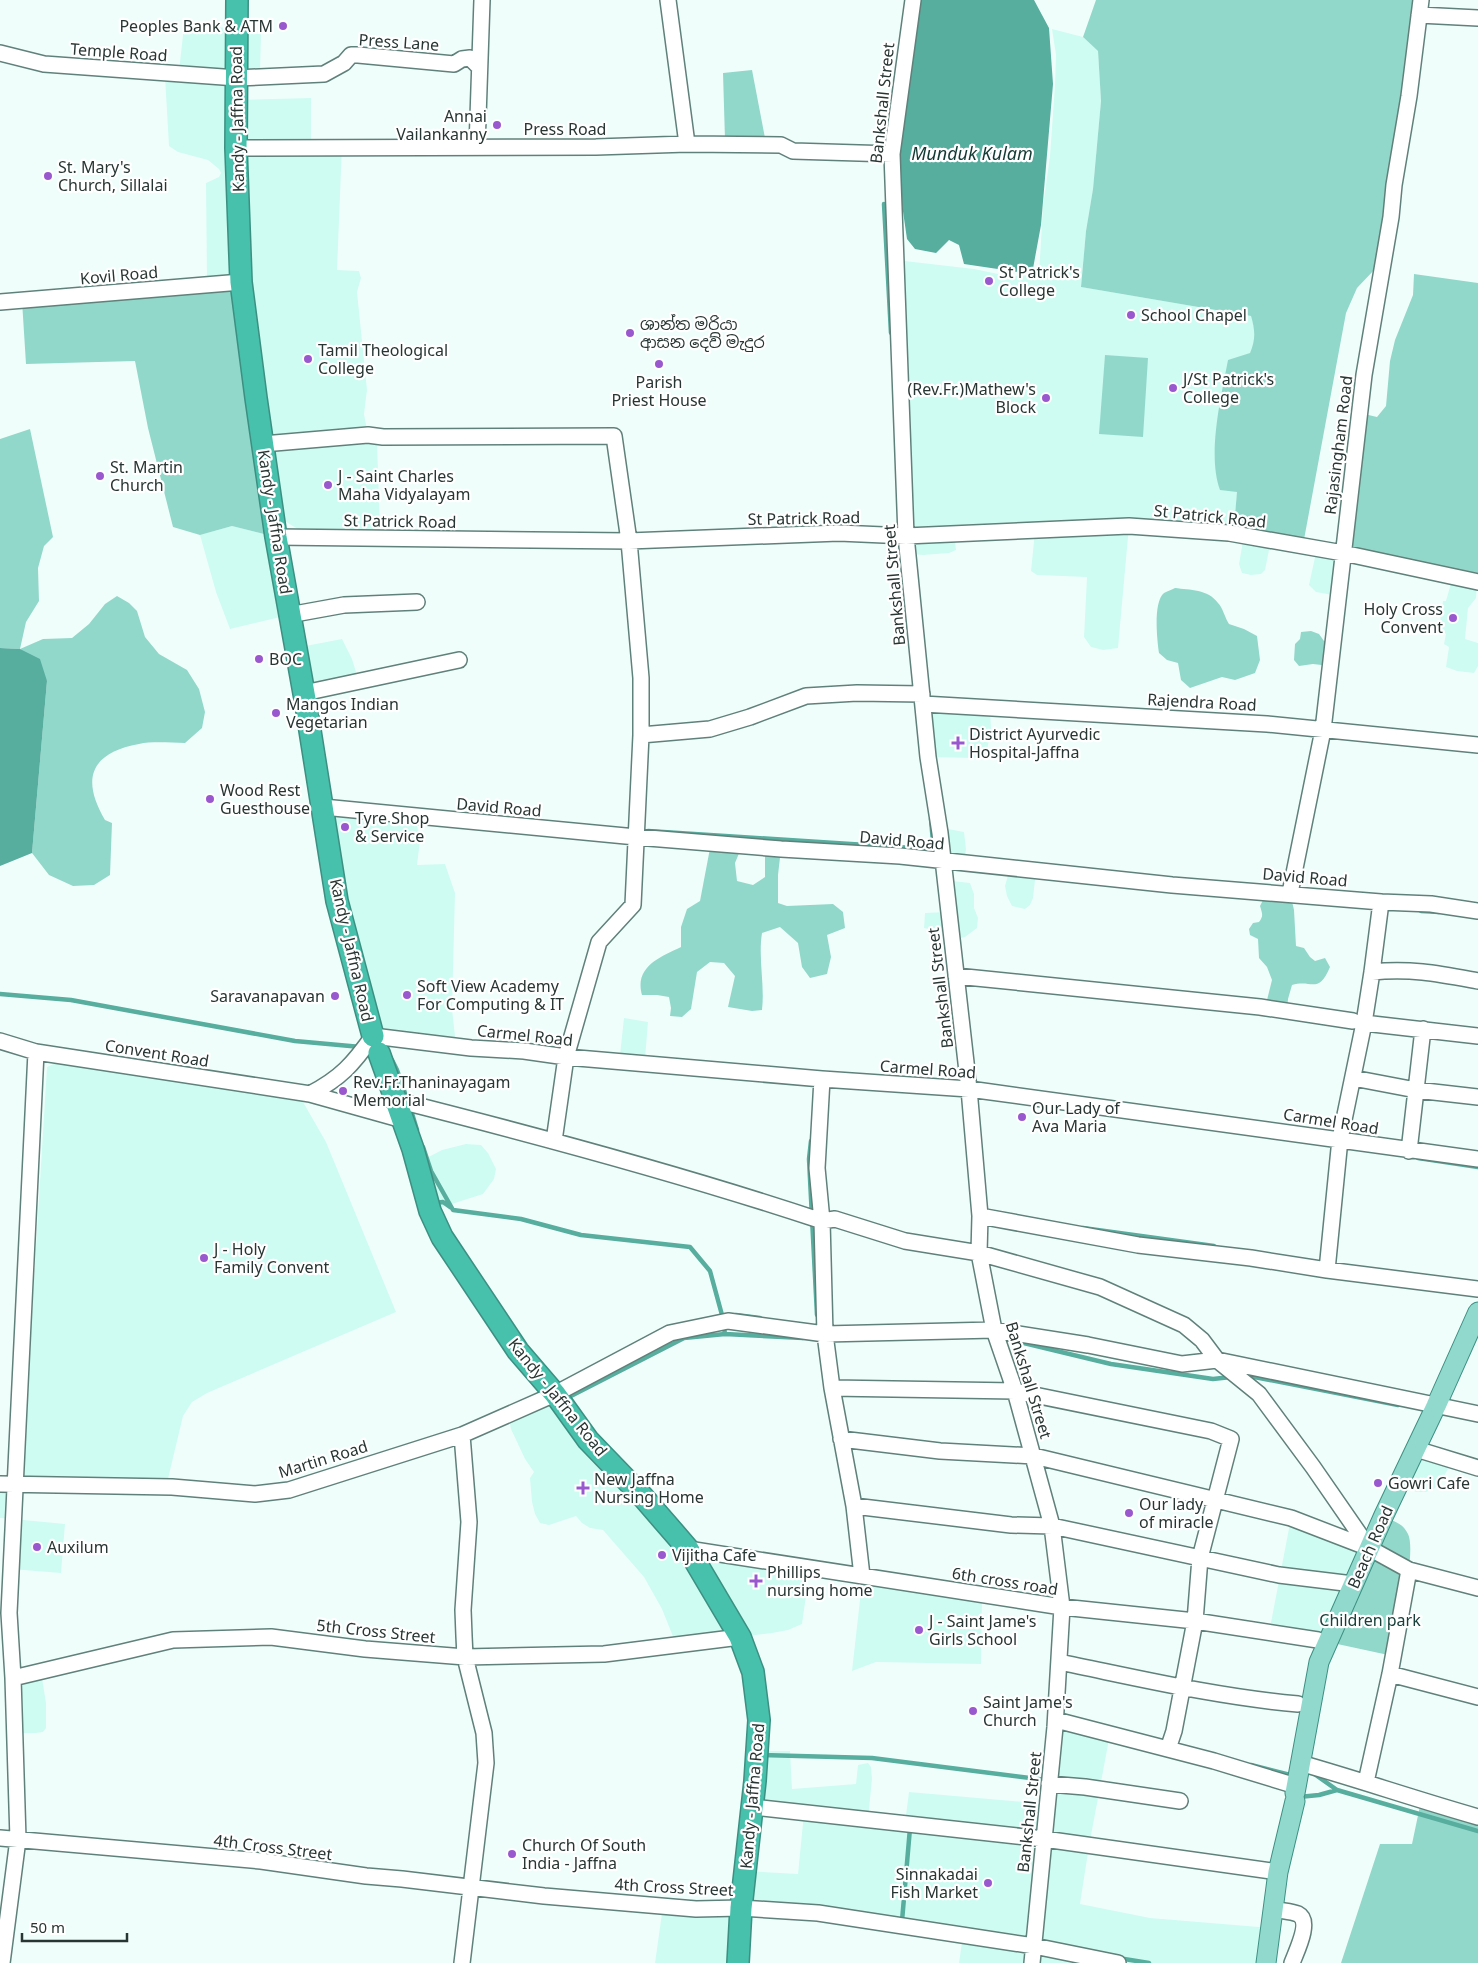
<svg xmlns="http://www.w3.org/2000/svg" width="1478" height="1963" viewBox="0 0 1478 1963" font-family="'Noto Sans','Noto Sans Sinhala',sans-serif">
  <style>
    .built { fill: #cefcf2 }
    .green { fill: #92d8ca }
    .water { fill: #57ad9e }
    .lines { fill: none; stroke-linecap: round; stroke-linejoin: round }
    .stream { stroke: #57ad9e; stroke-width: 4.5 }
    .minor-casing { stroke: #60817a; stroke-width: 18 }
    .major-casing { stroke: #3c9082; stroke-width: 21 }
    .highway-casing { stroke: #3c9082; stroke-width: 24 }
    .minor { stroke: #fff; stroke-width: 15 }
    .major { stroke: #91d9cd; stroke-width: 19 }
    .highway { stroke: #47c0ac; stroke-width: 21 }
    .poi-dot { fill: #9a58ce; stroke: #fff; stroke-width: 2 }
    .labels { text-anchor: middle; stroke-width: 4.5; stroke-linejoin: round; paint-order: stroke }
    .poi-label { font-size: 16px; fill: #283633; stroke: #fff; text-anchor: start }
    .street-label { font-size: 16px; fill: #283633; stroke: #fff }
    .park-label { font-size: 16px; fill: #18403a; stroke: #fff }
    .water-label { font-size: 18px; font-style: italic; fill: #123a34; stroke: #fff }
  </style>
  <rect width="100%" height="100%" fill="#f0fefb"/>
  <!-- built -->
  <path class="built" d="M184 26 236 28 237 100 311 98V146H342L337 270 359 271 361 278 357 292 367 390 364 414 368 435 263 444 207 283 206 183 219 177 221 173 219 169 208 160 178 152 169 146 165 77 179 71Z
    M1052 29 1083 37 1098 51 1101 101 1093 189 1086 231 1081 287 1251 316 1256 334 1255 343 1250 353 1234 527 1129 526 1118 648 1103 650 1091 647 1084 637 1087 577 1037 575 1031 571 1035 531 955 541 956 550 949 553 923 555 912 554 896 260 974 269 1008 276 1039 275 1043 206 1050 156 1055 85 1056 55Z
    M250 34H261L260 73 239 74 243 36Z
    M377 442 380 532 301 531 283 520 271 451Z
    M232 526 276 537 289 615 230 629 216 592 200 535Z
    M1244 535 1271 540 1265 570 1261 574 1251 575 1242 573 1239 564Z
    M1317 548 1343 553 1338 596 1316 592 1309 585Z
    M1453 576 1477 582 1476 598 1468 608 1465 639 1478 643V666L1474 673 1457 671 1446 667 1449 647 1444 644 1446 634 1439 628 1443 601H1446Z
    M342 639 352 659 356 672 355 683 304 693 295 648Z
    M923 704 990 708 991 730 986 755 974 758 928 757Z
    M323 807 415 816 420 841 417 865 445 864 455 893 452 1009 456 1045 373 1036Z
    M948 829 964 832 966 849 964 863 942 861 940 833Z
    M1010 868 1036 871 1033 898 1030 905 1025 909 1012 906 1007 896 1005 886Z
    M944 880 970 883 974 894V908L978 918 977 928 965 937 952 940Z
    M945 912 944 932 924 928 925 913Z
    M624 1018 648 1022 645 1059 620 1055Z
    M58 1062 303 1102 326 1142 396 1312 207 1393 192 1402 183 1416 167 1483 22 1477 47 1067Z
    M466 1144 481 1145 488 1153 496 1169 494 1179 483 1194 430 1211 415 1164 442 1150Z
    M555 1394 688 1549 806 1568V1596L802 1624 788 1630 772 1633 676 1644 662 1609 644 1577 603 1530 590 1528 582 1523 576 1516 549 1525 540 1523 535 1514 532 1502 530 1478 534 1472 525 1459 511 1429 508 1414Z
    M1416 1449 1452 1462 1444 1476 1434 1489 1426 1492H1416L1399 1482Z
    M0 1484 14 1485 13 1519 65 1524 61 1573 11 1569 12 1519 0 1518Z
    M1291 1518 1369 1548 1328 1642 1269 1633Z
    M862 1582 982 1599 981 1664 876 1662 852 1671Z
    M41 1672 46 1703V1728L43 1732 36 1733H15L13 1678Z
    M1056 1720 1110 1734 1089 1846 1080 1904 1150 1918 1271 1928 1266 1963H959L963 1935 747 1909 738 1963H655L663 1906 742 1910 746 1871 798 1874 804 1813 753 1807 758 1751H790L792 1789 856 1784 858 1765 868 1763 871 1767 872 1779 868 1819 905 1823 909 1792 1047 1804Z"/>
  <!-- green -->
  <path class="green" d="M1096 0H1421L1375 269 1357 288 1346 313 1303 545 1234 527 1237 492 1220 490C1207 455 1221 397 1228 360L1250 353C1256 339 1255 330 1251 316L1081 287 1086 231 1093 189 1101 101 1098 51 1083 37Z
    M752 70 765 138 725 140 723 73Z
    M1414 274 1478 283V582L1343 553 1360 413 1377 417 1386 406 1390 361 1395 340 1413 295Z
    M241 282 276 537 232 526 200 535 173 527 148 428 135 361 26 364 22 301Z
    M1105 355 1148 358 1143 437 1099 434Z
    M30 429 53 537 44 546 38 568 39 601 26 622 20 649 43 639 72 638 89 624 105 604 117 596 129 603 137 611 145 637 159 654 187 670 199 689 205 712 202 728 185 743C171 743 153 741 139 744 90 753 81 779 105 820L112 823 110 875 94 885 73 886 49 875 32 853 47 681 20 649 0 648V439Z
    M1175 588C1190 590 1208 589 1218 603 1223 608 1225 618 1229 624L1244 629 1257 636 1260 660 1255 673 1235 680 1222 677 1190 688 1181 680 1178 663 1167 660 1159 653C1157 640 1153 602 1164 593 1167 591 1172 590 1175 588Z
    M1311 631 1319 634 1324 641H1333L1330 666 1313 664 1299 666 1294 660 1295 644 1300 639 1301 632Z
    M711 843 742 846 735 863 737 881 753 885 765 877V847L781 849 778 875V903L787 906 833 904 843 912 845 928 827 935 831 957 827 974 810 978 802 967 798 943 780 927 762 933C758 959 765 984 762 1010L752 1011 728 1007 735 976 724 963 710 962 697 972 691 1009 682 1017 670 1016 671 1008 669 997 657 995H642C634 967 660 957 681 947V927L687 909 700 901Z
    M1267 892 1290 893 1294 910 1296 946 1304 948 1310 957 1315 961 1325 958 1330 967C1318 995 1312 979 1292 985L1288 999 1287 1011 1265 1008 1272 980 1267 967 1259 958 1258 939 1250 935 1249 929 1253 923 1259 922C1264 916 1262 913 1260 906Z
    M1391 1520C1399 1523 1404 1526 1408 1534 1417 1552 1397 1633 1393 1656L1328 1642Z
    M1421 1801 1478 1817V1963H1341L1380 1844H1412Z"/>
  <!-- water -->
  <path class="water" d="M919 0H1034L1049 28 1053 84 1041 225 1032 274 964 264 959 245 949 240 936 253 915 249 907 239 895 156Z
    M0 648 20 649 40 659 47 681 32 853 0 866Z"/>
  <g class="lines">
    <!-- stream -->
    <path class="stream" d="M884 204 891 333
      M648 831 928 849 933 842 931 819
      M1421 911 1439 912
      M0 994 71 1000 295 1041 361 1047
      M392 1060 397 1070 407 1099
      M410 1107 417 1130
      M811 1141 809 1159 817 1315
      M423 1147 431 1171 453 1210 521 1219 581 1235 690 1247 710 1271 722 1315 725 1334 803 1338
      M1418 1158 1478 1167
      M435 1203 443 1202 450 1207
      M1083 1228 1214 1246
      M736 1315 760 1318
      M1015 1341 1111 1364 1213 1379 1231 1377
      M1244 1375 1398 1405
      M569 1397 684 1338 725 1334
      M762 1755 872 1758 1046 1780V1782
      M1251 1765 1294 1776
      M1313 1773 1337 1790 1478 1831
      M1299 1797 1319 1795 1337 1790
      M902 1921 910 1828 912 1829
      M1118 1958 1149 1963"/>
    <!-- minor casing -->
    <g class="minor-casing">
      <path id="minor" d="M668 0 687 144
        M913 0 892 154 906 536 928 757 940 833 969 1089 980 1216 979 1253 994 1330 1015 1391 1052 1526 1062 1607 1055 1727 1032 1963
        M1419 15 1478 18
        M0 53 44 64 237 78 324 74 344 63 351 55H358L454 64 462 59 470 58 479 67
        M477 147 482 0
        M236 148 596 147 687 144 781 145 793 151 892 154
        M0 302 241 282
        M263 444 368 435 383 437 614 436 629 541 641 678V735L633 905 599 942 566 1057 554 1141
        M276 537 629 541 839 533 906 536 1129 526 1229 533 1343 553 1478 582
        M289 615 344 605 417 602
        M304 693 459 660
        M923 704 1267 724 1478 745
        M641 735 710 729 750 717 806 696 857 693 922 694
        M323 807 636 837 781 849 900 856 1172 885 1381 902 1431 904 1478 911
        M1290 893 1323 730 1364 375 1391 217 1394 185 1409 96 1421 0
        M1372 972C1412 968 1440 974 1478 981
        M956 976 1260 1007 1353 1021
        M1364 1023 1478 1036
        M0 1041 36 1052 310 1094 403 1120
        M1353 1078 1416 1090 1478 1097
        M822 1079 817 1168 822 1221 825 1334 832 1388 854 1506 862 1576
        M310 1094C341 1078 353 1064 373 1036L471 1048 524 1051 566 1057 822 1079 969 1089 1478 1159
        M396 1100C539 1136 681 1174 822 1221L835 1219 905 1241 979 1253 1100 1287 1184 1325 1202 1340 1217 1360 1259 1394 1313 1467 1369 1548
        M1409 1151 1423 1029
        M980 1216 1138 1245 1251 1258 1327 1270 1478 1289
        M1327 1270 1340 1139 1364 1023 1372 972 1381 902
        M832 1388 1015 1391 1211 1431 1231 1439 1200 1558 1195 1621 1174 1731 1168 1749
        M462 1435 469 1522 463 1610 464 1636 465 1657 484 1733 486 1763 462 1963
        M841 1439 940 1451 1034 1456 1291 1518 1369 1548 1409 1570
        M1416 1449 1478 1468
        M0 1484 172 1487 255 1494 289 1490 462 1435 555 1394 670 1333 728 1321 825 1334 994 1330 1088 1345 1182 1364 1217 1360 1478 1414
        M854 1506 1011 1525 1052 1526 1279 1575 1353 1584
        M688 1549 1062 1607 1195 1621 1318 1640
        M1059 1662C1138 1678 1217 1697 1298 1704
        M1390 1674 1478 1697
        M13 1678 173 1640 271 1637 365 1649 465 1657 604 1654 740 1637
        M1056 1720 1214 1761 1296 1786
        M1300 1763C1360 1780 1418 1800 1478 1817
        M1366 1782 1390 1674 1409 1570 1478 1588
        M1049 1784 1085 1787 1180 1801
        M753 1807 1044 1839 1278 1872
        M0 1838 261 1861 366 1876 402 1879 544 1896 696 1909 741 1908 818 1913 1034 1946 1118 1963
        M1274 1909C1281 1911 1291 1911 1298 1914 1312 1921 1296 1952 1292 1963
        M2 1963 18 1839 13 1678 9 1613 36 1052"/>
    </g>
    <!-- major casing -->
    <g class="major-casing">
      <path id="major" d="M1295 1793 1319 1662 1384 1515 1436 1406 1478 1312
        M1266 1963 1278 1872 1295 1801"/>
    </g>
    <!-- highway casing -->
    <g class="highway-casing">
      <path id="highway" d="M237 0 236 148 241 282 256 398 276 537 305 699 337 901 373 1036
        M379 1053 413 1149 430 1211 442 1237 518 1351 555 1394 588 1440 643 1497 688 1549 740 1637 753 1672 759 1720 755 1781 741 1908 738 1963"/>
    </g>
    <!-- minor -->
    <use href="#minor" class="minor"/>
    <!-- major -->
    <use href="#major" class="major"/>
    <!-- highway -->
    <use href="#highway" class="highway"/>
  </g>
  <!-- markers -->
  <g class="poi-dot">
    <circle cx="283" cy="26" r="5"/>
    <circle cx="497" cy="125" r="5"/>
    <circle cx="48" cy="176" r="5"/>
    <circle cx="989" cy="281" r="5"/>
    <circle cx="1131" cy="315" r="5"/>
    <circle cx="630" cy="333" r="5"/>
    <circle cx="308" cy="359" r="5"/>
    <circle cx="659" cy="364" r="5"/>
    <circle cx="1173" cy="388" r="5"/>
    <circle cx="1046" cy="398" r="5"/>
    <circle cx="100" cy="476" r="5"/>
    <circle cx="328" cy="485" r="5"/>
    <circle cx="1453" cy="618" r="5"/>
    <circle cx="259" cy="659" r="5"/>
    <circle cx="276" cy="713" r="5"/>
    <path d="M955.5 735.5h5v5h5v5h-5v5h-5v-5h-5v-5h5z"/>
    <circle cx="210" cy="799" r="5"/>
    <circle cx="345" cy="827" r="5"/>
    <circle cx="407" cy="995" r="5"/>
    <circle cx="335" cy="996" r="5"/>
    <circle cx="343" cy="1091" r="5"/>
    <circle cx="1022" cy="1117" r="5"/>
    <circle cx="204" cy="1258" r="5"/>
    <circle cx="1378" cy="1483" r="5"/>
    <path d="M580.5 1480.5h5v5h5v5h-5v5h-5v-5h-5v-5h5z"/>
    <circle cx="1129" cy="1513" r="5"/>
    <circle cx="37" cy="1547" r="5"/>
    <circle cx="662" cy="1555" r="5"/>
    <path d="M753.5 1573.5h5v5h5v5h-5v5h-5v-5h-5v-5h5z"/>
    <circle cx="919" cy="1630" r="5"/>
    <circle cx="973" cy="1711" r="5"/>
    <circle cx="512" cy="1854" r="5"/>
    <circle cx="988" cy="1883" r="5"/>
  </g>
  <g class="labels">
    <!-- poi labels -->
    <g class="poi-label">
      <text x="273" y="32" text-anchor="end">Peoples Bank &amp; ATM</text>
      <text x="487" y="122" text-anchor="end">Annai<tspan x="487" dy="18">Vailankanny</tspan></text>
      <text x="58" y="173">St. Mary's<tspan x="58" dy="18">Church, Sillalai</tspan></text>
      <text x="999" y="278">St Patrick's<tspan x="999" dy="18">College</tspan></text>
      <text x="1141" y="321">School Chapel</text>
      <text x="640" y="330">ශාන්ත මරියා<tspan x="640" dy="18">ආසන දෙව් මැදුර</tspan></text>
      <text x="318" y="356">Tamil Theological<tspan x="318" dy="18">College</tspan></text>
      <text x="1183" y="385">J/St Patrick's<tspan x="1183" dy="18">College</tspan></text>
      <text x="659" y="388" text-anchor="middle">Parish<tspan x="659" dy="18">Priest House</tspan></text>
      <text x="1036" y="395" text-anchor="end">(Rev.Fr.)Mathew's<tspan x="1036" dy="18">Block</tspan></text>
      <text x="110" y="473">St. Martin<tspan x="110" dy="18">Church</tspan></text>
      <text x="338" y="482">J - Saint Charles<tspan x="338" dy="18">Maha Vidyalayam</tspan></text>
      <text x="1443" y="615" text-anchor="end">Holy Cross<tspan x="1443" dy="18">Convent</tspan></text>
      <text x="269" y="665">BOC</text>
      <text x="286" y="710">Mangos Indian<tspan x="286" dy="18">Vegetarian</tspan></text>
      <text x="969" y="740">District Ayurvedic<tspan x="969" dy="18">Hospital-Jaffna</tspan></text>
      <text x="220" y="796">Wood Rest<tspan x="220" dy="18">Guesthouse</tspan></text>
      <text x="355" y="824">Tyre Shop<tspan x="355" dy="18">&amp; Service</tspan></text>
      <text x="417" y="992">Soft View Academy<tspan x="417" dy="18">For Computing &amp; IT</tspan></text>
      <text x="325" y="1002" text-anchor="end">Saravanapavan</text>
      <text x="353" y="1088">Rev.Fr.Thaninayagam<tspan x="353" dy="18">Memorial</tspan></text>
      <text x="1032" y="1114">Our Lady of<tspan x="1032" dy="18">Ava Maria</tspan></text>
      <text x="214" y="1255">J - Holy<tspan x="214" dy="18">Family Convent</tspan></text>
      <text x="594" y="1485">New Jaffna<tspan x="594" dy="18">Nursing Home</tspan></text>
      <text x="1388" y="1489">Gowri Cafe</text>
      <text x="1139" y="1510">Our lady<tspan x="1139" dy="18">of miracle</tspan></text>
      <text x="47" y="1553">Auxilum</text>
      <text x="672" y="1561">Vijitha Cafe</text>
      <text x="767" y="1578">Phillips<tspan x="767" dy="18">nursing home</tspan></text>
      <text x="929" y="1627">J - Saint Jame's<tspan x="929" dy="18">Girls School</tspan></text>
      <text x="983" y="1708">Saint Jame's<tspan x="983" dy="18">Church</tspan></text>
      <text x="522" y="1851">Church Of South<tspan x="522" dy="18">India - Jaffna</tspan></text>
      <text x="978" y="1880" text-anchor="end">Sinnakadai<tspan x="978" dy="18">Fish Market</tspan></text>
    </g>
    <!-- street labels -->
    <g class="street-label">
      <text transform="translate(399 42) rotate(4)" y="6">Press Lane</text>
      <text transform="translate(119 52) rotate(4)" y="6">Temple Road</text>
      <text transform="translate(882 103) rotate(-84)" y="6">Bankshall Street</text>
      <text transform="translate(237 119) rotate(-91)" y="6">Kandy - Jaffna Road</text>
      <text x="565" y="135">Press Road</text>
      <text transform="translate(119 275) rotate(-5)" y="6">Kovil Road</text>
      <text transform="translate(1338 445) rotate(-83)" y="6">Rajasingham Road</text>
      <text transform="translate(1210 516) rotate(6)" y="6">St Patrick Road</text>
      <text transform="translate(804 518) rotate(-1)" y="6">St Patrick Road</text>
      <text transform="translate(400 521) rotate(1)" y="6">St Patrick Road</text>
      <text transform="translate(275 522) rotate(81)" y="6">Kandy - Jaffna Road</text>
      <text transform="translate(894 585) rotate(-95)" y="6">Bankshall Street</text>
      <text transform="translate(1202 702) rotate(3)" y="6">Rajendra Road</text>
      <text transform="translate(499 807) rotate(5)" y="6">David Road</text>
      <text transform="translate(902 840) rotate(5)" y="6">David Road</text>
      <text transform="translate(1305 877) rotate(5)" y="6">David Road</text>
      <text transform="translate(352 950) rotate(77)" y="6">Kandy - Jaffna Road</text>
      <text transform="translate(940 988) rotate(-97)" y="6">Bankshall Street</text>
      <text transform="translate(525 1035) rotate(6)" y="6">Carmel Road</text>
      <text transform="translate(157 1053) rotate(9)" y="6">Convent Road</text>
      <text transform="translate(928 1069) rotate(4)" y="6">Carmel Road</text>
      <text transform="translate(1331 1121) rotate(9)" y="6">Carmel Road</text>
      <text transform="translate(1029 1380) rotate(73)" y="6">Bankshall Street</text>
      <text transform="translate(558 1397) rotate(51)" y="6">Kandy - Jaffna Road</text>
      <text transform="translate(323 1459) rotate(-17)" y="6">Martin Road</text>
      <text transform="translate(1370 1547) rotate(-66)" y="6">Beach Road</text>
      <text transform="translate(1005 1581) rotate(9)" y="6">6th cross road</text>
      <text transform="translate(376 1631) rotate(6)" y="6">5th Cross Street</text>
      <text transform="translate(752 1796) rotate(-85)" y="6">Kandy - Jaffna Road</text>
      <text transform="translate(1029 1812) rotate(-84)" y="6">Bankshall Street</text>
      <text transform="translate(273 1847) rotate(7)" y="6">4th Cross Street</text>
      <text transform="translate(674 1887) rotate(3)" y="6">4th Cross Street</text>
    </g>
    <!-- park labels -->
    <g class="park-label">
      <text x="1370" y="1626">Children park</text>
    </g>
    <!-- water labels -->
    <g class="water-label">
      <text x="972" y="160">Munduk Kulam</text>
    </g>
  </g>
  <!-- scale -->
  <path d="M22 1933v8h105v-8" fill="none" stroke="#283633" stroke-width="2.5"/>
  <text x="30" y="1933" font-size="15" fill="#283633" stroke="#ffffff" stroke-width="4" paint-order="stroke">50 m</text>
</svg>
